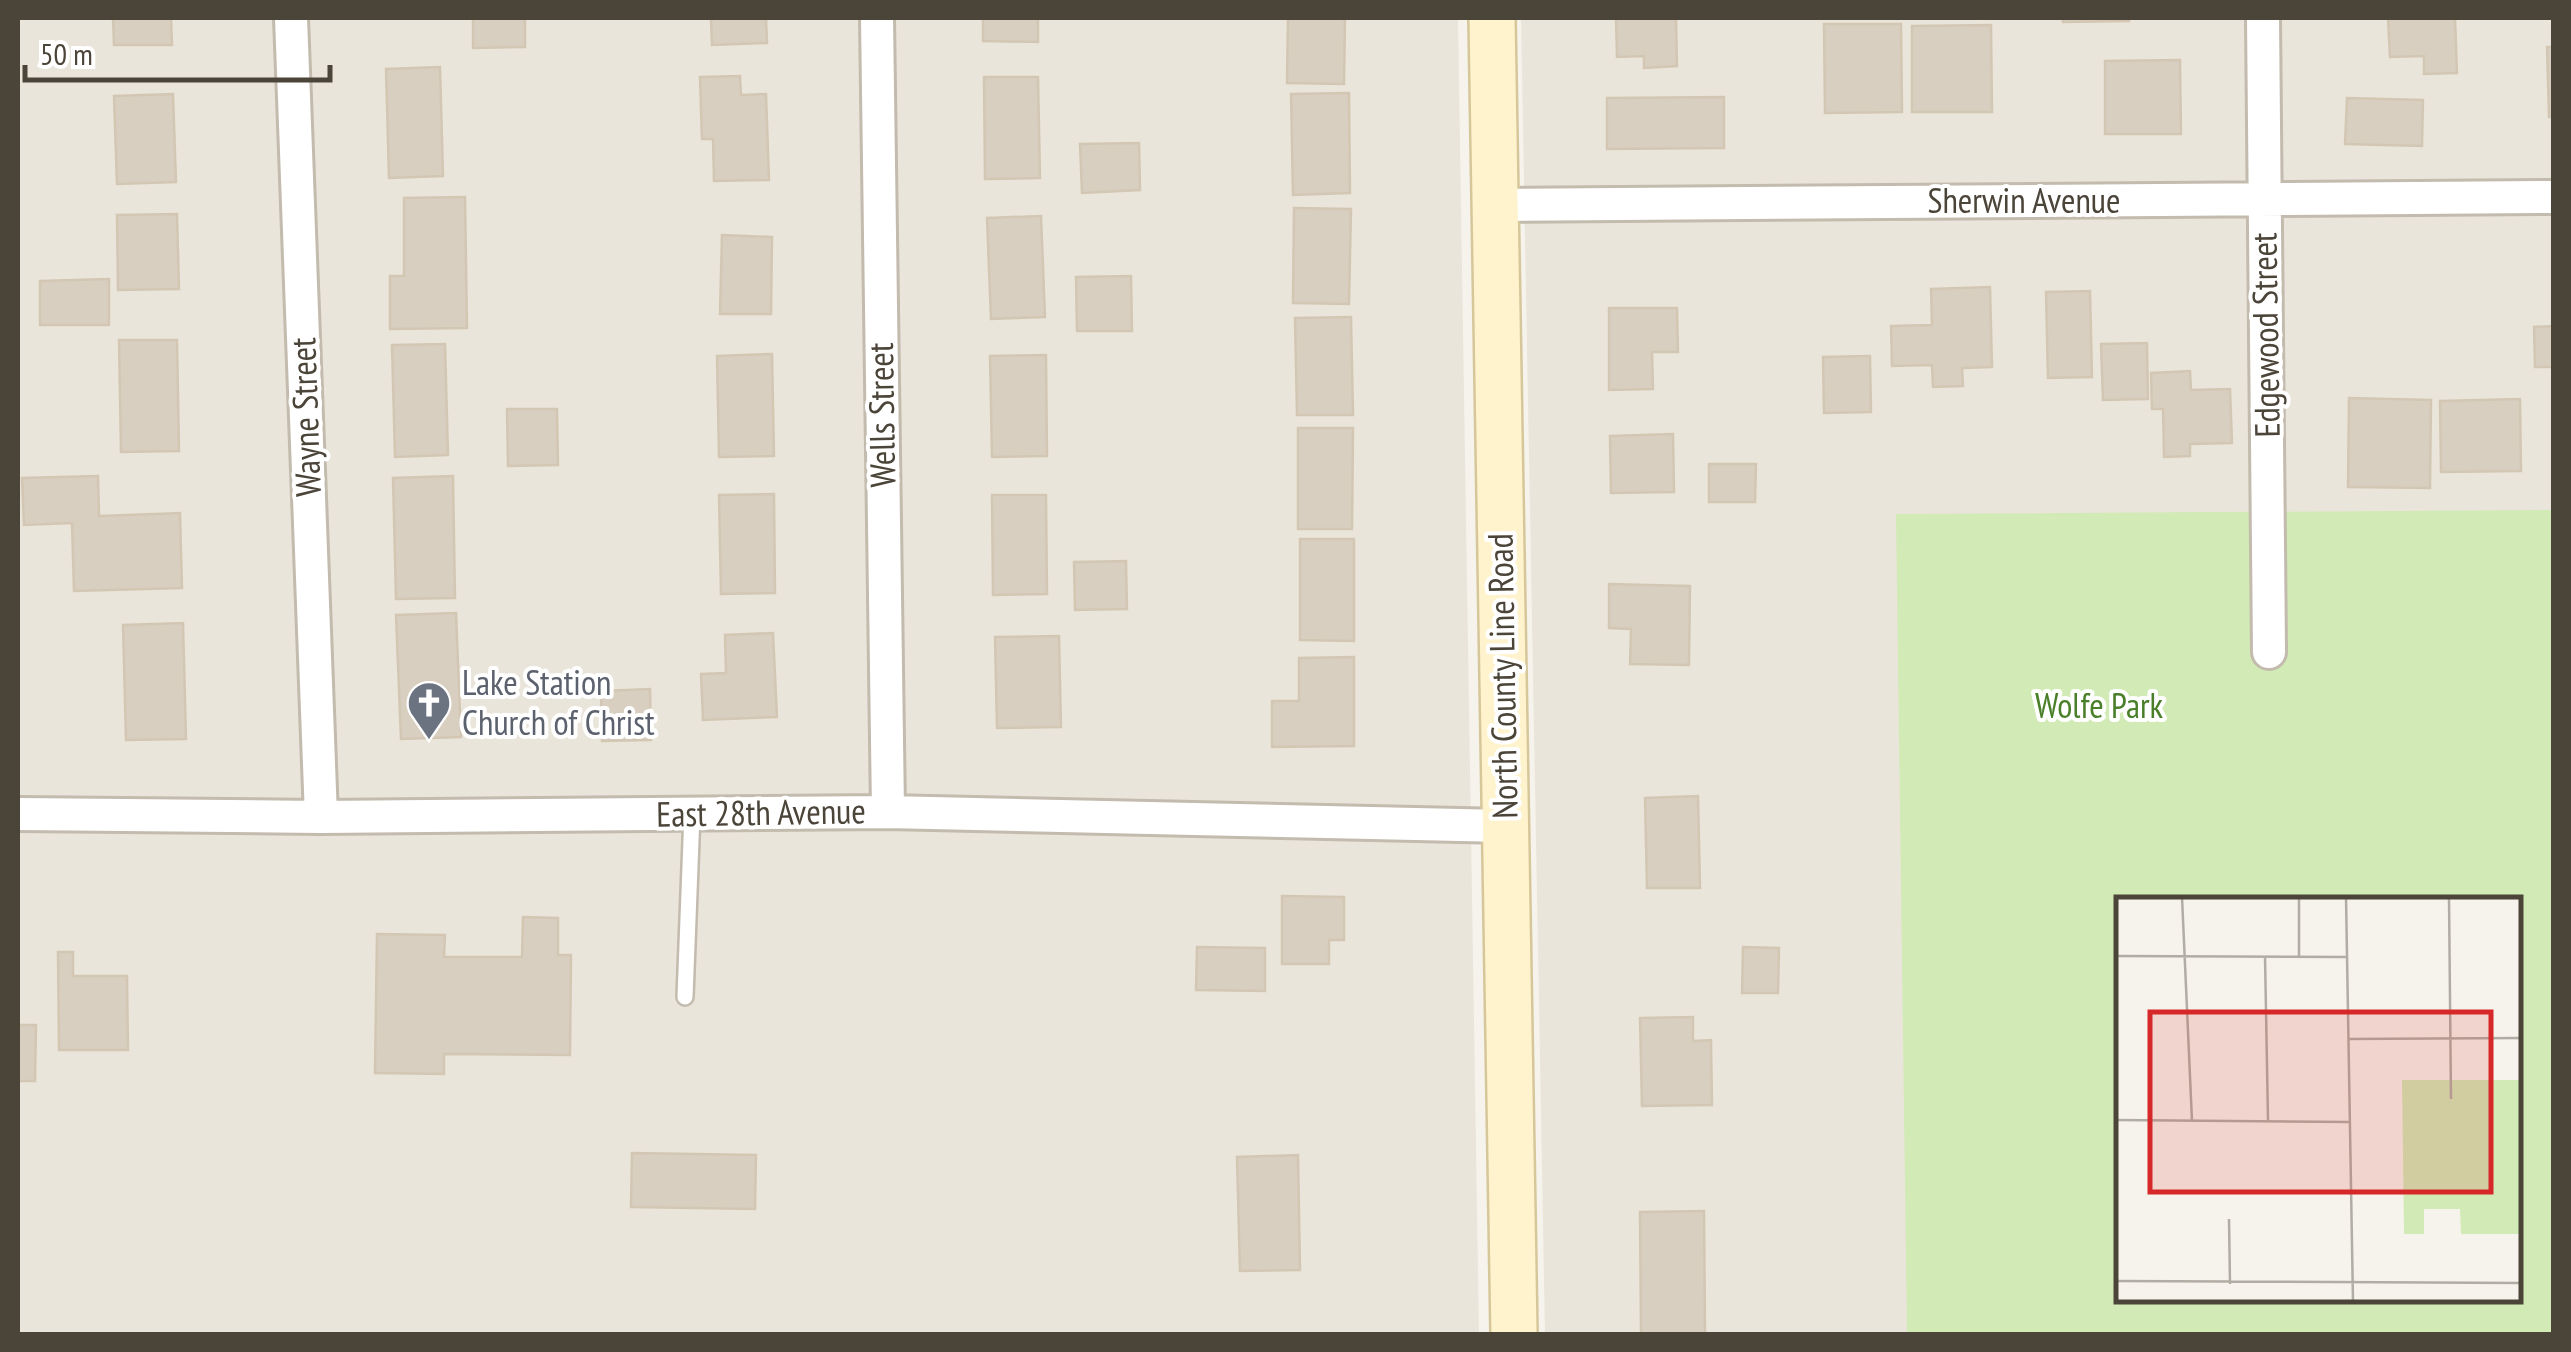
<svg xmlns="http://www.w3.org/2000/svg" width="2571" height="1352" viewBox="0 0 2571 1352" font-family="'PT Sans Narrow',sans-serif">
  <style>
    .residential { fill: #eae5da; fill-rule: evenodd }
    .green { fill: #d2eab5; fill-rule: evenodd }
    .building { fill: #d8cfc1; stroke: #d3c7b4; stroke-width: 2.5 }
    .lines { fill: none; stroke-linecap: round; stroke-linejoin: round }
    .service-casing { stroke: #c2bbae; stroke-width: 20 }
    .minor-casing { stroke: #c2bbae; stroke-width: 38 }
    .secondary-casing { stroke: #d6c79b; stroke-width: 50 }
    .service { stroke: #fff; stroke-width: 15 }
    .minor { stroke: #fff; stroke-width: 32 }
    .secondary { stroke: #fff3cd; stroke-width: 45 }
    .labels { text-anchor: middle; stroke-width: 8; stroke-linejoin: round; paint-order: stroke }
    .street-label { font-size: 35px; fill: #4b4439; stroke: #fff }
    .worship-label { font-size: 35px; fill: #5b616d; stroke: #fff; text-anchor: start }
    .park-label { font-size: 35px; fill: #4a7f2a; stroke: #fff }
    .inset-road { fill: none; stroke: #b2ada4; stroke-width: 2.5 }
    .view { fill: #d62828; fill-opacity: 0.15; stroke: #d62828; stroke-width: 5 }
    .inset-edge { fill: none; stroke: #4b4439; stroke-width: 5 }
  </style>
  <rect width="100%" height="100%" fill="#f6f3ec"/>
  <!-- residential -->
  <path class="residential" d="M18 18H1458L1479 1334H18Z
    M1521 18H2553V1334H1545ZM2118 899H2518V1300H2118Z"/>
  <!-- green -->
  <path class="green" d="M2553 510V1334H1907L1896 514ZM2118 899H2518V1300H2118Z"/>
  <!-- building -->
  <path class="building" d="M113 18H171L172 45H114Z
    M473 18H525V47L473 48Z
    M711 18H766L767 43 712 45Z
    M983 18H1038V42L983 41Z
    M1288 18H1345L1344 84 1287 83Z
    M1616 18H1676L1677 66 1644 68V56L1617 57Z
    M2062 18H2129V21L2063 22Z
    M2388 18H2455L2457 73 2424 74V56L2390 57Z
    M1824 24H1901L1902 112 1825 113Z
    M1991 25 1992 112H1912V26Z
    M2547 47H2554V117H2549Z
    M2180 60 2181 134H2105V61Z
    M440 67 443 176 389 178 386 69Z
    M740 76 741 95 766 94 769 180 714 181 713 139H702L700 77Z
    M984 77H1038L1040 178 985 179Z
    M1349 93 1350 193 1293 195 1291 94Z
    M173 94 176 182 117 184 114 96Z
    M1724 97V148L1607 149V98Z
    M2347 98 2423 100 2422 146 2345 144Z
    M1139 143 1140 190 1082 193 1080 144Z
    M465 197 467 328 390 329V276H404V198Z
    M1294 208 1351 209 1349 304 1293 303Z
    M177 214 179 289 118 290 117 215Z
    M1041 216 1045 317 991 319 987 218Z
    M722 235 772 237 771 314H720Z
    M1131 276 1132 331H1077L1076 277Z
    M109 279V325H40V281Z
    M1990 287 1992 367 1962 368 1963 386 1933 387 1932 365 1892 366 1891 326 1932 325 1931 289Z
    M2090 291 2092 377 2048 378 2046 292Z
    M1609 308H1677L1678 352H1652L1653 389 1609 390Z
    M1351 317 1353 415H1297L1295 318Z
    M2554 326V367H2535L2534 327Z
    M119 340H177L179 451 121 452Z
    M2147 343 2148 399 2103 400 2101 344Z
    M445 344 448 455 395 457 392 345Z
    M772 354 774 456 719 457 717 356Z
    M1046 355 1047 456 992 457 990 356Z
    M1870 356 1871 412 1824 413 1823 357Z
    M2190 371 2191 390 2230 389 2232 443 2190 444V456L2164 457 2163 409H2152L2151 373Z
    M2349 398 2431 400 2430 488 2348 487Z
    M2520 399 2521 471 2441 472 2440 401Z
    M507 409H557L558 465 508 466Z
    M1298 428H1353L1352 529H1298Z
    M1673 434 1674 492 1611 493 1610 436Z
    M1709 464H1756L1755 502H1709Z
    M98 476 99 516 180 513 182 588 74 591 72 523 24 525 22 478Z
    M453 476 455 598 396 599 393 478Z
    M774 494 775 593 721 594 719 495Z
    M992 495H1046L1047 594 993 595Z
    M1300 539H1354V641L1300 640Z
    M1126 561 1127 609 1075 610 1074 562Z
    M1609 584 1690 586 1689 665 1630 664 1631 629 1609 628Z
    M456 613 461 737 401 739 396 615Z
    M183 623 186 739 126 740 123 625Z
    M773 633 777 717 703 720 701 674 726 673 725 635Z
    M1059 636 1061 727 997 728 995 637Z
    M1354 657V746L1272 747V701H1299V658Z
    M650 689 651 740 602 741 601 691Z
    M1698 796 1700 888H1647L1645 798Z
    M1282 896 1344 897V940H1329V964H1282Z
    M523 917 558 918V955H571L570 1055 444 1054V1074L375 1073 377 934 445 935 444 957H522Z
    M1197 947 1265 948V991L1196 990Z
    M1743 947 1779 948 1778 993H1742Z
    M58 952H73V976H127L128 1050H59Z
    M1693 1017V1041L1711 1040 1712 1105 1642 1106 1640 1018Z
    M18 1025H36L35 1081H18Z
    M632 1153 756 1155 755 1209 631 1207Z
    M1298 1155 1300 1270 1240 1271 1237 1157Z
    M1704 1211 1705 1334H1641L1640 1212Z"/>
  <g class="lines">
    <!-- service casing -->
    <g class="service-casing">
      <path id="service" d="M685 997 692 814"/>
    </g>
    <!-- minor casing -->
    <g class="minor-casing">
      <path id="minor" d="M291 18 321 817
        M877 18 888 812
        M2263 18 2269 652
        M1495 205 2554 197
        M18 814 321 817 888 812 1505 826"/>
    </g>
    <!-- secondary casing -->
    <g class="secondary-casing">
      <path id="secondary" d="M1492 18 1514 1334"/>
    </g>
    <!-- service -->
    <use href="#service" class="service"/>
    <!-- minor -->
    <use href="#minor" class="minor"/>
    <!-- secondary -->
    <use href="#secondary" class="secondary"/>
  </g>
  <!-- icons -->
  <defs>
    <g id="church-pin" transform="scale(2.25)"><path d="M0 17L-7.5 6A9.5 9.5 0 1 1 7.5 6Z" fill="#6b7280" stroke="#fff"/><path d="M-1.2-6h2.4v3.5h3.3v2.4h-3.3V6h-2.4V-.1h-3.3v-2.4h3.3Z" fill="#fff"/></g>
  </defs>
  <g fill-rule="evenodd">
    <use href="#church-pin" x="429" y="703"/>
  </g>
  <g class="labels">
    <!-- street labels -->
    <g class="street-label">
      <text x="2024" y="213">Sherwin Avenue</text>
      <text transform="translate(2266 335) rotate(-91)" y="12">Edgewood Street</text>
      <text transform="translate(882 415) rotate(-91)" y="12">Wells Street</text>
      <text transform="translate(306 417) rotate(-92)" y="12">Wayne Street</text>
      <text transform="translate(1503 676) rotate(-91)" y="12">North County Line Road</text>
      <text transform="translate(761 813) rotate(-1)" y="12">East 28th Avenue</text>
    </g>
    <!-- worship labels -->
    <g class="worship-label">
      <text x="462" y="695">Lake Station<tspan x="462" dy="40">Church of Christ</tspan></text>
    </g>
    <!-- park labels -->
    <g class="park-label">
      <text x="2099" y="718">Wolfe Park</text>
    </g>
  </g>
  <!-- overview -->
  <g transform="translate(2116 897)">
    <rect width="405" height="405" fill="#f6f3ec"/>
    <path d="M286 183H405V337H345L344 312H308V337H288Z" fill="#d2eab5"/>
    <path class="inset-road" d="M66 0 76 224M183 0V59M230 0 237 405M333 0 335 202M0 59 231 60M149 59 152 223M232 142 405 141M0 223 234 225M113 322 114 387M0 384 405 386"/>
    <path class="view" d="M34 115H375V295H34Z"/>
    <rect width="405" height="405" class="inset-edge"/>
  </g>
  <!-- border -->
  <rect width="2571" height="1352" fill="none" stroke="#4b4439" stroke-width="40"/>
  <!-- scale -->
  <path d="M25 65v15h305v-15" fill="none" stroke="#4b4439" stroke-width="5"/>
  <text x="40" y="65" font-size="30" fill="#4b4439" stroke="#ffffff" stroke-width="8" paint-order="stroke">50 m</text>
</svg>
